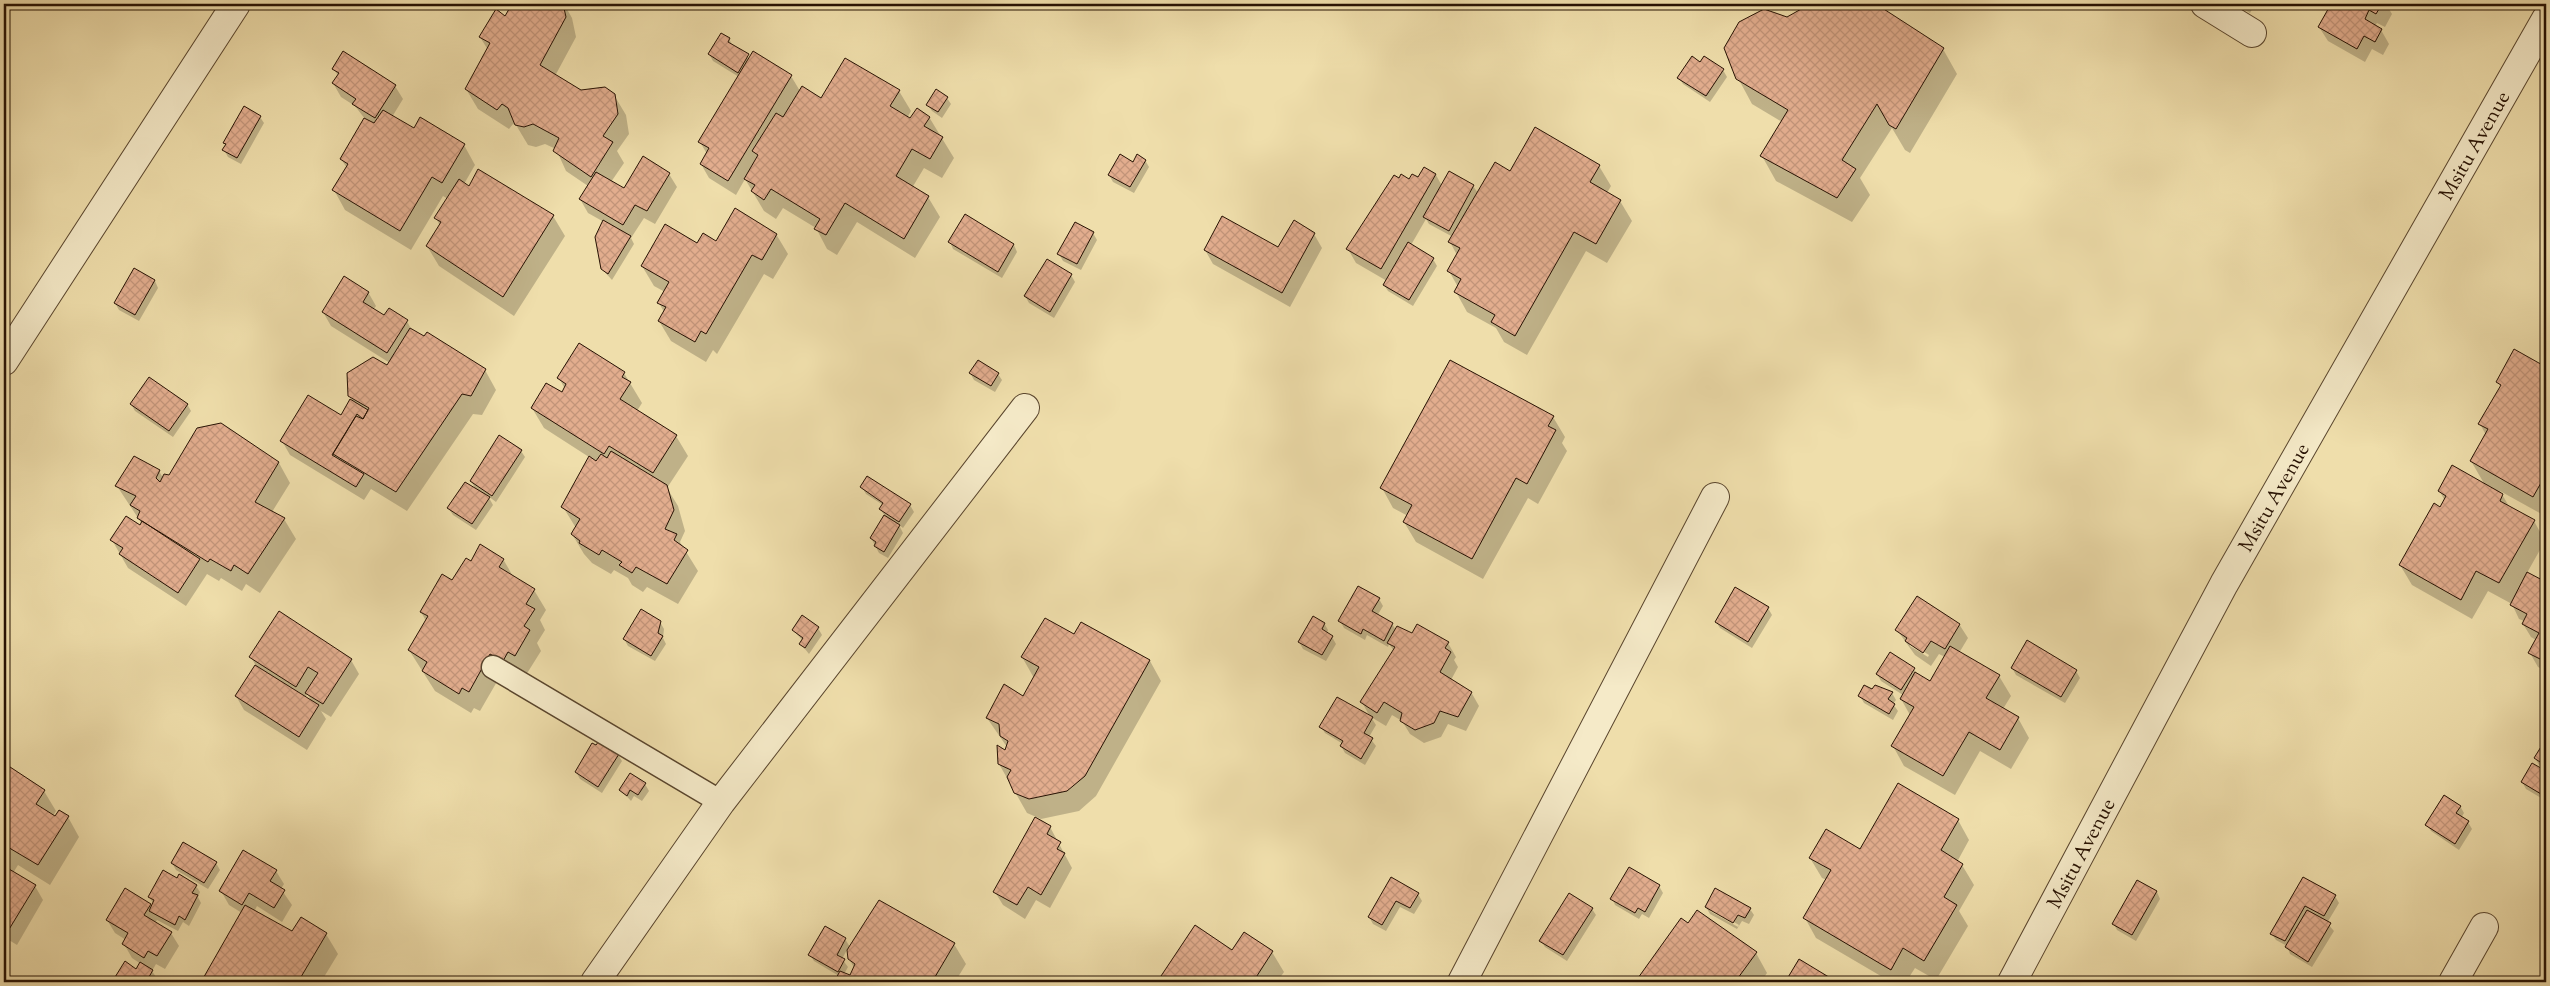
<svg xmlns="http://www.w3.org/2000/svg" width="2550" height="986" viewBox="0 0 2550 986" font-family="'Sorts Mill Goudy',serif">
  <style>
    .shadow { fill: #0003; fill-rule: evenodd }
    .building { fill: url(#building-cross-hatch); stroke: #271203 }
    .lines { fill: none; stroke-linecap: round; stroke-linejoin: round }
    .service-casing { stroke: #59452d; stroke-width: 25 }
    .minor-casing { stroke: #59452d; stroke-width: 30 }
    .service { stroke: #f5eac8; stroke-width: 22 }
    .minor { stroke: #f5eac8; stroke-width: 28 }
    .labels { text-anchor: middle; stroke-width: 4; stroke-linejoin: round; paint-order: stroke }
    .street-label { font-size: 20px; fill: #271203; stroke: #f5eac8 }
  </style>
  <defs>
    <pattern id="building-cross-hatch" width="8" height="8" patternUnits="userSpaceOnUse" patternTransform="scale(1.25)"><rect width="8" height="8" fill="#e2ad8e"/><path d="M0 0l8 8M0 8l8-8" fill="none" stroke="#c29479"/></pattern>
  </defs>
  <rect width="100%" height="100%" fill="#efdeab"/>
  <filter id="stains"><feTurbulence type="fractalNoise" baseFrequency=".004" numOctaves="4"/><feColorMatrix values="0 0 0 0 .2 0 0 0 0 .09 0 0 0 0 .02 0 0 0 .5 -.17"/></filter>
  <radialGradient id="worn" r=".72"><stop offset=".6" stop-color="#630" stop-opacity="0"/><stop offset="1" stop-color="#630" stop-opacity=".3"/></radialGradient>
  <!-- shadow -->
  <path class="shadow" d="M514 4H564L572 18 576 37 555 76 580 91 614 95 626 115 629 134 617 151 624 163 611 182 624 190 669 174 677 187 655 224 644 218 631 238 634 244 612 280 602 269 604 222 588 213 580 199 588 186 566 171 556 149 545 144 536 147 528 145 516 125 513 124 509 129 478 109 466 89 488 50 480 37 505 17Z
    M1804 4H1873L1943 49 1957 74 1910 153 1905 150 1892 128 1860 178 1870 195 1852 222 1776 181 1762 156 1782 122 1752 104 1738 78 1787 18 1804 9Z
    M2234 4H2255L2250 13Z
    M2332 4H2386L2392 14 2385 27 2377 23 2375 26 2381 30 2389 44 2383 55 2372 49 2365 62 2328 41 2319 27Z
    M729 39 733 46 750 59 791 76 800 91 821 100 899 91 911 111 907 118 911 120 929 117 954 158 942 178 924 168 912 188 928 197 940 217 915 258 857 222 837 255 827 249 816 228 783 208 776 219 764 211 745 179 736 195 709 178 701 164 707 154 700 142 739 77 713 61 709 54Z
    M1700 63 1723 70 1727 77 1710 102 1683 84 1679 78Z
    M334 69 395 86 403 99 392 117 414 130 464 145 475 165 464 184 553 216 565 236 514 316 439 266 427 246 440 226 436 218 448 199 443 196 411 250 345 210 334 190 347 168 341 159 365 119 355 106 341 97 333 83 338 76Z
    M947 98 951 104 942 118 932 111 928 105Z
    M260 117 264 123 241 164 228 157 224 150 226 146 224 143Z
    M1145 160 1149 167 1134 193 1113 182 1109 175Z
    M1599 166 1611 186 1607 193 1620 201 1632 221 1607 263 1586 251 1527 355 1504 342 1496 328 1467 312 1456 292 1458 287 1449 271 1457 255 1450 242 1453 237 1429 224 1426 219 1411 245 1433 259 1437 266 1413 306 1388 291 1384 285 1387 281 1356 263 1348 249 1399 179H1419L1425 169 1436 175 1442 186H1473L1478 193 1510 172Z
    M966 216 1014 245 1017 252 1002 278 953 249 950 242Z
    M1076 224 1093 233 1097 240 1081 270 1063 261 1059 254Z
    M776 234 788 254 773 279 764 274 717 354 713 350 706 362 671 341 659 321 664 312 659 303 665 292 654 286 642 266 698 244Z
    M1314 234 1322 248 1290 307 1213 264 1205 250 1279 249Z
    M1047 261 1071 275 1075 282 1054 318 1029 303 1025 296Z
    M134 270 155 281 158 288 139 321 119 310 115 303Z
    M368 292 376 306 373 310 384 317 407 321 412 331 485 370 496 390 482 415 473 414 407 511 371 489 364 500 290 455 282 441 341 416 354 403 350 396 390 363 331 326 323 312Z
    M2515 351 2546 369V513L2545 516 2500 491 2510 508 2534 521 2545 541 2527 573 2546 584V671L2538 667 2530 653 2536 640 2531 637 2523 624 2524 621 2519 619 2512 604 2488 591 2472 619 2412 585 2400 565 2445 501 2439 490 2485 485 2471 461 2486 435 2480 424 2501 388 2498 382Z
    M624 373 642 403 637 411 676 436 688 456 667 488 678 506 685 531 680 542 698 571 678 604 647 587 643 592 632 585 628 578 614 570 611 574 592 563 584 554 572 534 576 528 563 507 589 457 544 428 532 408 562 394 565 389 559 378Z
    M970 373 998 374 1002 380 995 392 974 380Z
    M131 404H187L191 411 173 437 135 411Z
    M1553 417 1565 437 1562 443 1567 451 1538 504 1528 498 1483 579 1416 542 1404 522 1408 516 1393 508 1382 488Z
    M220 424 279 463 290 483 272 512 284 519 296 539 260 593 246 584 242 591 221 578 219 581 207 574 186 606 128 568 112 540 142 524 117 486 159 471 163 478 169 476Z
    M521 451 525 457 496 502 488 496 493 505 476 530 453 515 449 509 476 490 471 481Z
    M862 487 910 505 914 512 903 528 899 525 903 533 888 558 879 553 871 538 885 516 880 509 883 505 866 494Z
    M503 559 514 578 534 590 546 610 540 620 545 630 537 643 541 651 526 675 502 673 480 711 474 708 471 713 435 691 409 650 426 621 421 612 471 562Z
    M1379 599 1383 606 1377 616 1392 624 1396 630 1448 643 1456 657 1454 660 1458 667 1451 680 1471 692 1479 706 1466 731 1448 724 1441 737 1424 743 1410 734 1402 721 1392 715 1386 726 1371 717 1376 725 1369 737 1376 746 1365 765 1345 753 1341 746 1343 744 1325 733 1321 727 1370 717 1362 702 1394 651 1389 644 1388 647 1367 635 1365 640 1344 628 1340 621Z
    M1768 608 1772 615 1752 648 1720 628 1716 622Z
    M802 617 818 628 822 635 809 654 801 644 803 641 793 630Z
    M660 622 664 629 663 638 666 644 655 661 628 646 624 639Z
    M1082 623 1150 661 1161 681 1096 796 1079 811 1041 819 1027 813 999 764 1007 747 987 718 1023 698 1034 678 1022 657 1075 636Z
    M1324 623 1328 630 1327 634 1332 637 1336 644 1326 661 1303 649 1299 642Z
    M1959 624 1968 638 1959 653 1999 676 2011 696 2003 709 2018 718 2029 738 2011 769 1980 751 1955 795 1904 766 1893 746 1910 715 1901 699 1903 695 1881 681 1877 674 1914 669 1917 675 1930 683 1945 657 1939 654 1931 666 1915 655 1897 630ZM1910 643 1929 655 1928 657 1910 646Z
    M251 657 351 660 359 674 331 717 321 711 326 719 307 750 244 710 236 696 256 666ZM307 694 312 701 305 698Z
    M2012 668 2076 671 2080 678 2065 703 2016 675Z
    M1873 691 1892 693 1896 700 1893 704 1898 711 1893 720 1864 703 1860 696Z
    M2544 744 2546 745V769L2539 765 2535 758Z
    M618 755 622 761 602 793 580 779 576 772Z
    M2533 764 2546 772V801L2526 789 2522 782Z
    M4 765 44 791 56 811 53 816 68 817 79 837 50 885 18 865 13 873 35 886 43 900 17 945 4 937Z
    M645 784 649 791 642 801 634 796 631 801 621 790Z
    M2460 806 2464 813 2461 818 2468 822 2472 829 2459 850 2431 831 2427 825Z
    M1958 820 1969 840 1957 862 1962 865 1974 885 1959 911 1968 926 1936 980 1915 968 1906 982H1891L1816 938 1805 918 1827 880 1822 878 1810 858 1861 850Z
    M1050 827 1072 868 1050 908 1036 900 1025 919 1003 905 995 892Z
    M172 863H216L220 870 208 889 176 870Z
    M276 871 284 884 281 889 292 905 282 922 257 906 255 910 292 933 326 934 338 954 321 982H202L242 913 229 905 221 891Z
    M2304 878 2335 896 2339 903 2327 923 2334 931 2312 967 2290 954 2287 946 2276 940 2272 934Z
    M177 879 196 886 200 892 198 897 201 903 189 926 183 922 178 931 157 920 155 923 171 933 179 946 165 969 156 964 152 971 156 977 153 982H113L125 963 137 971 141 964 132 958 124 944 126 940 115 933 107 920 150 905 152 908 153 903 149 897Z
    M1391 879 1418 894 1422 901 1414 914 1400 907 1386 931 1373 924 1369 917Z
    M2138 882 2157 892 2160 899 2136 941 2117 930 2114 924Z
    M1659 886 1663 893 1649 918 1642 914 1639 919 1615 905 1612 898Z
    M1706 907 1750 909 1754 915 1749 924 1742 921 1737 929 1710 914ZM1710 908 1739 925 1738 927 1710 911Z
    M1592 909 1596 915 1567 961 1545 947 1541 941Z
    M1195 927 1232 951 1244 934 1272 952 1284 972 1277 982H1158Z
    M845 939 850 947 954 944 966 964 955 982H835L839 976 814 961 810 955ZM848 948 849 959 855 969 851 976 844 974 848 967 842 959Z
    M1756 953 1767 973 1761 982H1642L1640 978Z
    M1800 960 1835 982H1790L1788 979Z"/>
  <!-- building -->
  <path class="building" d="M512 4H563L566 17 540 65 581 90 605 87 615 94 618 114 603 136 613 142 591 177 553 151 559 138 533 124 524 127 515 125 508 108 502 104 497 110 465 89 490 43 479 37 496 9 505 16Z
    M1802 4H1876L1944 48 1896 129 1889 125 1877 104 1842 160 1856 169 1837 198 1760 156 1788 110 1736 79 1724 48 1739 22 1764 9 1787 17 1803 8Z
    M2331 4H2382L2376 14 2369 10 2365 19 2382 29 2375 42 2364 36 2357 49 2318 27Z
    M721 33 730 38 728 42 749 54 738 73 708 54Z
    M343 51 396 85 375 118 352 104 356 99 332 83 339 73 332 69Z
    M753 51 792 75 728 181 700 164 709 148 698 142Z
    M1692 56 1700 62 1704 56 1724 69 1706 96 1677 78Z
    M845 58 900 90 890 106 910 118 917 108 930 117 924 126 943 137 930 159 912 149 896 176 929 196 904 239 845 203 826 235 814 229 820 219 771 189 764 200 751 191 755 185 744 179 758 155 752 151 776 113 783 117 802 86 821 98Z
    M936 89 948 97 938 112 926 105Z
    M244 106 261 116 237 158 222 150 226 144 223 143Z
    M383 110 414 128 420 117 465 144 442 183 432 177 400 231 332 190 348 164 340 159 364 118 374 123Z
    M1535 127 1600 165 1590 182 1621 200 1596 244 1574 232 1515 336 1491 322 1495 315 1454 292 1461 279 1447 271 1460 248 1448 242 1495 162 1510 171Z
    M1120 154 1133 162 1137 154 1146 160 1130 187 1108 175Z
    M643 156 670 173 647 211 635 205 623 225 579 199 596 172 624 188Z
    M1424 167 1436 174 1381 269 1346 249 1394 175 1399 178 1401 174 1409 179 1412 174 1418 177Z
    M478 169 554 215 503 297 426 246 441 222 434 218 459 179 469 186Z
    M1449 171 1474 185 1449 231 1423 217Z
    M735 208 777 234 762 260 752 255 706 334 701 331 695 342 658 321 666 307 657 303 669 282 641 266 665 224 697 243 703 233 716 241Z
    M965 214 1014 244 998 272 948 242Z
    M1222 216 1278 247 1294 220 1315 233 1282 293 1204 250Z
    M603 220 631 236 608 274 601 269 595 237Z
    M1075 222 1094 232 1077 264 1057 254Z
    M1408 242 1434 258 1409 300 1383 285Z
    M1047 259 1072 274 1050 312 1024 296Z
    M134 268 155 280 135 315 114 303Z
    M344 276 369 292 363 302 384 315 389 308 408 320 387 353 322 312Z
    M410 328 424 336 427 332 486 369 471 396 462 394 396 492 333 454 356 416 363 419 369 408 348 396 347 373 373 357 387 365Z
    M579 343 625 372 622 377 631 382 620 399 677 435 653 473 609 446 604 454 531 408 546 383 562 392 566 384 557 378Z
    M2514 349 2546 367V474L2533 497 2470 461 2488 429 2478 424 2501 385 2496 382Z
    M978 360 999 373 991 386 969 373Z
    M1450 360 1554 416 1548 426 1556 430 1527 484 1516 478 1472 559 1403 522 1412 505 1380 488Z
    M149 377 188 404 169 431 130 404Z
    M308 395 341 415 350 399 368 410 363 419 357 414 332 455 364 474 356 487 280 441Z
    M221 423 279 462 255 502 285 518 248 574 234 565 231 571 210 559 208 562 137 518 140 511 130 505 136 496 115 486 134 456 160 470 156 478 160 482 164 474 169 475 197 428Z
    M499 435 522 450 492 496 470 481Z
    M611 451 667 485 674 510 665 529 677 534 674 540 688 550 667 584 636 567 632 573 619 565 622 562 602 550 599 555 579 543 580 541 571 534 580 519 561 507 589 456 596 461 601 454 607 458Z
    M2452 465 2503 494 2500 501 2535 520 2499 583 2476 571 2461 600 2399 565 2434 503 2440 507 2446 496 2438 491Z
    M867 476 911 504 899 522 879 509 883 503 860 487Z
    M465 482 490 497 472 524 447 508Z
    M884 515 900 525 884 552 874 546 876 542 870 538Z
    M126 516 140 525 142 521 200 559 178 593 119 554 123 548 110 540Z
    M480 544 504 559 499 567 535 589 526 604 535 609 524 626 530 630 515 656 508 652 503 661 490 654 469 692 462 688 459 694 422 671 427 662 408 650 428 616 420 612 442 574 452 580 466 558 471 561Z
    M2527 572 2546 582V662L2528 653 2539 633 2522 624 2527 614 2510 605Z
    M1358 586 1380 598 1372 611 1393 623 1384 641 1363 629 1361 634 1338 621Z
    M1735 587 1769 607 1748 642 1715 622Z
    M1917 596 1960 624 1945 649 1931 641 1923 653 1905 641 1907 638 1895 630Z
    M641 609 661 621 658 633 663 636 651 656 623 639Z
    M279 611 352 659 323 704 305 693 318 673 308 667 296 687 249 657Z
    M802 615 819 627 805 648 799 644 803 638 792 630Z
    M1313 616 1325 623 1322 629 1333 636 1322 655 1298 642Z
    M1045 618 1074 634 1081 622 1150 660 1085 776 1067 791 1029 799 1014 793 1007 777 1011 770 998 764 997 745 1005 750 1008 741 1000 736 999 724 986 718 1004 684 1023 696 1039 667 1021 657Z
    M1417 624 1449 642 1445 648 1451 652 1440 672 1472 692 1458 717 1440 711 1434 723 1415 730 1400 721 1402 713 1384 702 1377 713 1360 702 1395 647 1387 643 1397 626 1412 633Z
    M2027 640 2077 670 2061 697 2011 668Z
    M1950 646 2000 675 1986 698 2019 717 2000 750 1969 732 1943 776 1891 746 1914 707 1900 699 1915 672 1930 681Z
    M1890 652 1915 668 1901 690 1876 674Z
    M255 665 319 705 299 737 235 696Z
    M1864 685 1872 689 1875 685 1893 692 1888 699 1895 704 1889 714 1858 696Z
    M1337 697 1373 717 1364 733 1373 738 1361 759 1340 746 1343 741 1319 727Z
    M599 741 619 754 598 787 575 772 592 743 596 745Z
    M2544 742 2546 744V766L2534 758Z
    M4 763 45 790 36 804 55 816 59 810 69 816 38 865 6 846 4 850Z
    M2532 763 2546 771V797L2521 782Z
    M630 773 646 783 638 795 630 790 627 796 619 790Z
    M1898 783 1959 819 1941 850 1963 864 1944 897 1957 905 1924 961 1903 948 1891 970 1803 918 1831 870 1809 858 1826 829 1860 849Z
    M2444 795 2461 806 2456 813 2469 821 2455 844 2425 825Z
    M1035 817 1051 826 1047 834 1061 842 1057 849 1065 853 1041 895 1028 887 1017 905 993 892Z
    M183 842 217 862 204 883 171 863Z
    M243 850 277 870 270 881 285 890 274 908 249 893 242 905 219 891Z
    M4 866 36 885 8 931 4 929Z
    M1629 867 1660 885 1645 912 1638 908 1635 913 1610 899Z
    M163 870 177 878 179 874 197 885 192 893 198 895 185 920 179 916 175 925 149 911 154 900 148 897Z
    M1391 877 1419 893 1410 908 1396 901 1382 925 1368 917Z
    M2303 877 2336 895 2324 916 2305 906 2285 941 2270 934Z
    M2137 880 2157 891 2132 935 2112 924Z
    M125 888 151 904 144 915 172 932 157 956 148 951 144 958 122 944 128 933 106 920Z
    M1715 888 1751 908 1745 918 1738 915 1733 923 1705 907Z
    M1569 893 1593 908 1563 955 1539 941Z
    M879 900 955 943 932 982H834L840 971 850 975 855 964 848 959 847 950Z
    M245 905 292 931 301 917 327 933 298 982H201Z
    M1697 910 1757 952 1735 982H1644L1638 978 1681 918 1688 923Z
    M2307 910 2331 923 2308 962 2285 947Z
    M1195 925 1232 950 1244 932 1273 951 1253 982H1157Z
    M825 926 846 938 837 955 845 959 838 972 808 955Z
    M1799 959 1837 982H1792L1787 979Z
    M125 961 136 969 140 962 153 970 146 982H112Z"/>
  <g class="lines">
    <!-- service casing -->
    <g class="service-casing">
      <path id="service" d="M493 667 721 802"/>
    </g>
    <!-- minor casing -->
    <g class="minor-casing">
      <g id="minor">
        <path d="M2205 4 2252 33"/>
        <path d="M4 361 236 4"/>
        <path d="M595 982 721 802 1025 408"/>
        <path d="M1462 982 1715 497"/>
        <path id="s1" d="M2012 982 2224 584 2546 19"/>
        <path d="M2453 982 2484 927"/>
      </g>
    </g>
    <!-- service -->
    <use href="#service" class="service"/>
    <!-- minor -->
    <use href="#minor" class="minor"/>
  </g>
  <g class="labels">
    <!-- street labels -->
    <g class="street-label">
      <text dy="7" stroke="none"><textPath href="#s1" startOffset="956">Msitu Avenue</textPath></text>
      <text dy="7" stroke="none"><textPath href="#s1" startOffset="551">Msitu Avenue</textPath></text>
      <text dy="7" stroke="none"><textPath href="#s1" startOffset="146">Msitu Avenue</textPath></text>
    </g>
  </g>
  <!-- margin -->
  <rect width="2550" height="986" fill="none" stroke="#efdeab" stroke-width="20"/>
  <rect x="5" y="5" width="2540" height="976" fill="none" stroke="#271203" stroke-width="2.5"/>
  <rect x="10" y="10" width="2530" height="966" fill="none" stroke="#271203"/>
  <rect width="100%" height="100%" filter="url(#stains)"/>
  <rect width="100%" height="100%" fill="url(#worn)"/>
</svg>
